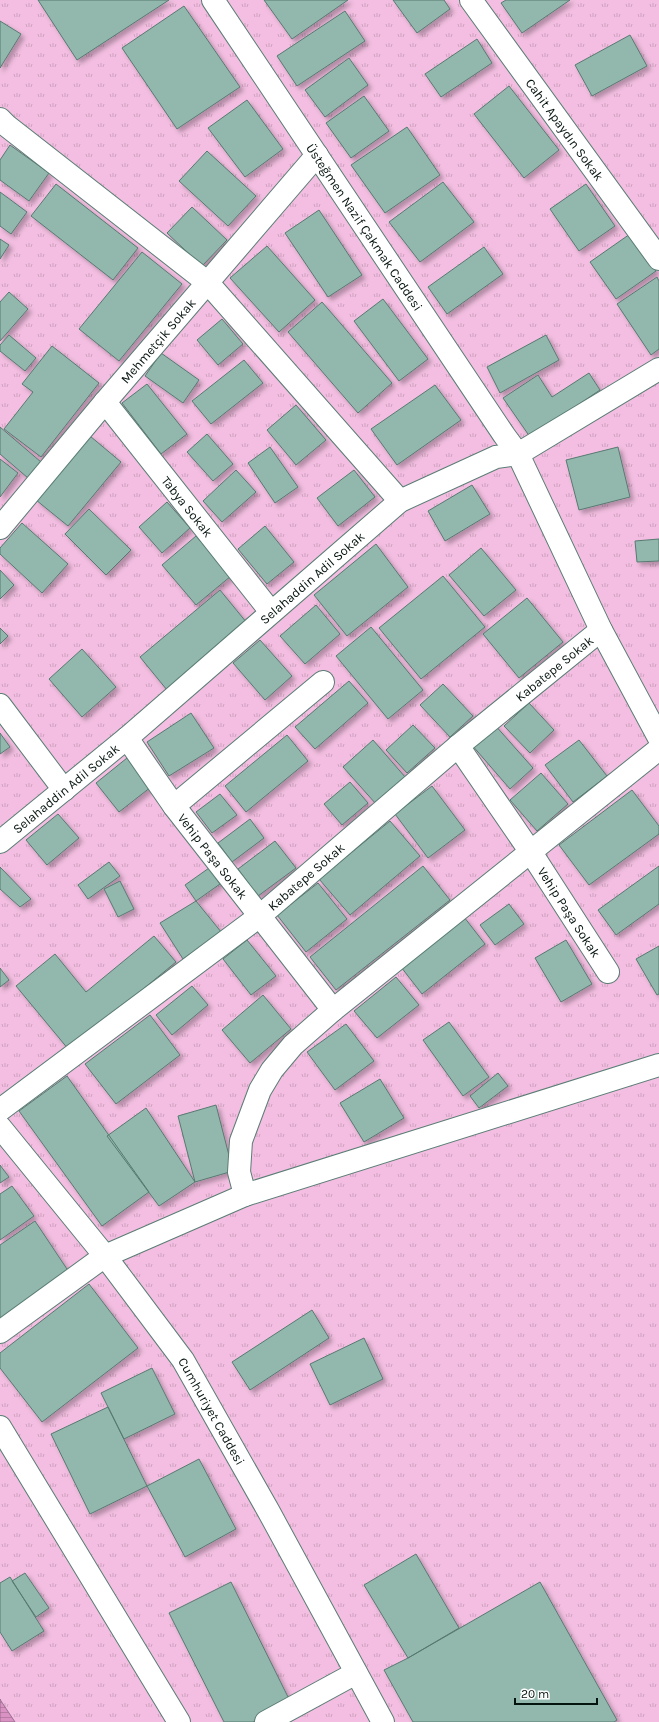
<svg xmlns="http://www.w3.org/2000/svg" width="659" height="1722" viewBox="0 0 659 1722" font-family="Karla,sans-serif">
  <style>
    .grass { fill: url(#grass-tufts) }
    .water { fill: url(#water-rules); stroke: #9a6c8d }
    .building { fill: #92b7ad; stroke: #577a70; filter: url(#shadow) }
    .lines { fill: none; stroke-linecap: round; stroke-linejoin: round }
    .minor-casing { stroke: #5a7d74; stroke-width: 24 }
    .major-casing { stroke: #5a7d74; stroke-width: 24 }
    .minor { stroke: #fff; stroke-width: 22 }
    .major { stroke: #fff; stroke-width: 22 }
    .labels { text-anchor: middle; stroke-width: 3; stroke-linejoin: round; paint-order: stroke }
    .street-label { font-size: 13px; fill: #061410; stroke: #fff }
  </style>
  <defs>
    <pattern id="grass-tufts" width="24" height="20" patternUnits="userSpaceOnUse"><rect width="24" height="20" fill="#f3bee1"/><path d="M3 7l-1-3M5 7V3M7 7l1-3M15 17l-1-3M17 17v-4M19 17l1-3" fill="none" stroke="#cfa2c0"/></pattern>
    <pattern id="water-rules" width="6" height="5" patternUnits="userSpaceOnUse"><rect width="6" height="5" fill="#da91c3"/><path d="M0 2.5h6" fill="none" stroke="#ba7ca6"/></pattern>
    <filter id="shadow"><feDropShadow dx="3.5" dy="3.5" stdDeviation="2" flood-color="#0004"/></filter>
  </defs>
  <rect width="100%" height="100%" fill="#cff5ea"/>
  <!-- grass -->
  <path class="grass" d="M0 0H659V1722H15L0 1699Z"/>
  <!-- water -->
  <path class="water" d="M0 1699 1 1701 15 1722H0Z"/>
  <!-- building -->
  <path class="building" d="M38 0H169L77 60Z
    M264 0H348L292 39Z
    M393 0H444L450 9 417 33Z
    M506 0H570L522 33 501 3Z
    M184 6 240 87 177 129 122 48Z
    M345 11 365 41 297 86 277 56Z
    M0 21 21 34 0 68Z
    M630 35 647 66 592 96 575 65Z
    M477 39 492 63 441 97 425 74Z
    M349 58 368 85 325 117 305 90Z
    M509 86 559 150 524 178 474 114Z
    M364 96 389 131 351 158 326 123Z
    M247 100 283 149 245 177 208 128Z
    M407 127 440 175 385 213 351 165Z
    M10 145 49 173 29 201 0 180V160Z
    M207 151 256 196 228 226 179 181Z
    M443 182 474 222 420 262 389 222Z
    M56 184 138 248 113 280 31 216Z
    M586 184 615 226 579 251 550 209Z
    M0 192 27 212 11 234 0 226Z
    M192 207 227 240 202 266 167 233Z
    M319 210 362 275 328 297 285 233Z
    M630 234 656 271 616 299 590 262Z
    M0 239 9 245 0 259Z
    M267 246 315 300 279 332 230 278Z
    M484 247 503 274 447 314 428 287Z
    M142 252 182 284 119 361 79 329Z
    M657 277 659 281V349L651 355 617 304Z
    M9 292 28 309 0 341V302Z
    M383 299 428 359 399 381 354 321Z
    M322 302 392 383 358 413 288 332Z
    M222 319 243 344 218 365 197 340Z
    M9 335 36 358 25 371 0 351V345Z
    M546 335 559 360 500 393 487 367Z
    M52 346 99 383 41 457 4 429 33 392 22 384Z
    M161 353 199 380 183 403 145 376Z
    M244 360 263 383 211 424 192 401Z
    M589 373 600 390 530 437 503 398 538 375 552 397Z
    M147 384 187 434 161 454 122 403Z
    M435 385 461 420 397 465 371 429Z
    M296 405 326 440 296 465 267 430Z
    M0 427 41 462 28 478 0 454Z
    M207 434 233 464 213 481 187 452Z
    M90 436 121 462 68 526 36 500Z
    M270 447 298 487 275 503 248 463Z
    M618 447 630 497 579 510 566 460Z
    M0 459 18 473 0 497Z
    M236 470 256 492 222 522 203 501Z
    M354 470 375 497 338 526 317 498Z
    M472 485 490 514 445 541 428 511Z
    M167 502 190 528 162 553 139 527Z
    M89 509 131 550 106 575 65 534Z
    M22 523 68 564 42 593 0 554V548Z
    M265 526 294 562 267 584 238 549Z
    M196 536 231 576 196 605 162 565Z
    M659 539V561L637 562 635 541Z
    M376 544 408 587 347 636 314 595Z
    M481 548 516 590 484 616 449 575Z
    M0 570 14 585 0 599Z
    M443 576 485 627 421 679 379 628Z
    M220 590 247 623 167 690 140 657Z
    M527 598 563 642 519 678 483 634Z
    M316 605 340 634 305 664 280 636Z
    M371 627 423 690 388 719 336 656Z
    M0 628 8 636 0 644Z
    M260 640 292 676 265 700 233 663Z
    M82 649 116 687 82 717 49 679Z
    M349 681 368 703 315 749 295 727Z
    M443 684 473 716 450 737 420 705Z
    M529 703 554 730 530 753 504 726Z
    M191 713 214 748 169 776 147 742Z
    M494 724 533 768 510 789 471 744Z
    M413 725 435 748 407 773 386 750Z
    M0 733 10 747 0 754Z
    M287 735 308 761 246 812 225 786Z
    M373 740 406 778 376 804 343 767Z
    M579 740 607 776 573 802 545 765Z
    M127 758 151 787 119 812 96 783Z
    M541 773 568 804 537 831 510 800Z
    M350 782 368 803 342 825 324 804Z
    M432 786 465 830 428 858 395 814Z
    M632 790 659 826V834L589 885 559 845Z
    M220 794 237 815 212 833 196 812Z
    M58 814 79 838 47 865 26 840Z
    M250 819 264 838 232 862 218 843Z
    M390 821 420 856 350 915 319 879Z
    M275 841 296 868 258 896 238 869Z
    M109 862 120 876 88 899 78 885Z
    M423 866 450 900 336 990 310 957Z
    M659 866V904L616 935 598 910Z
    M0 867 31 899 20 907 0 889Z
    M209 868 220 884 196 901 185 885Z
    M120 881 134 909 118 917 104 889Z
    M318 883 347 919 306 952 277 915Z
    M196 901 222 933 183 959 160 923Z
    M509 904 524 924 495 945 480 925Z
    M464 917 485 944 422 994 401 967Z
    M154 936 176 962 69 1050 16 986 55 954 86 992Z
    M247 940 276 976 251 995 223 959Z
    M566 940 592 984 561 1002 535 958Z
    M659 946V994L657 995 636 959Z
    M0 968 9 980 0 987Z
    M396 977 419 1005 377 1038 354 1011Z
    M192 986 208 1005 172 1035 156 1015Z
    M263 995 291 1029 250 1063 222 1030Z
    M150 1015 180 1055 116 1104 85 1064Z
    M449 1022 489 1077 463 1096 423 1040Z
    M346 1024 374 1061 335 1090 307 1052Z
    M498 1073 508 1086 479 1108 470 1096Z
    M67 1076 149 1192 102 1226 19 1111Z
    M380 1079 404 1118 364 1142 340 1103Z
    M216 1105 233 1171 195 1182 178 1116Z
    M146 1108 195 1182 159 1206 107 1136Z
    M0 1165 9 1177 0 1183Z
    M12 1186 34 1216 0 1240V1194Z
    M35 1221 71 1275 0 1323V1245Z
    M89 1284 138 1348 42 1422 0 1368V1353Z
    M312 1310 329 1338 250 1390 232 1362Z
    M364 1338 383 1379 330 1405 310 1364Z
    M152 1368 175 1414 124 1439 101 1393Z
    M108 1407 147 1486 90 1514 51 1434Z
    M199 1459 236 1529 185 1557 147 1486Z
    M416 1554 459 1628 408 1658 364 1585Z
    M25 1573 49 1608 36 1617 12 1581Z
    M10 1577 44 1631 12 1651 0 1632V1583Z
    M231 1582 291 1703 253 1722H224L169 1613Z
    M540 1582 617 1720 614 1722H413L384 1670 408 1658Z"/>
  <g class="lines">
    <!-- minor casing -->
    <g class="minor-casing">
      <g id="minor">
        <path id="s1" d="M213 0 504 435 518 454 601 630 659 738"/>
        <path id="s2" d="M471 0 659 259"/>
        <path d="M0 119 7 126 208 283 400 501"/>
        <path id="s3" d="M105 402 271 612"/>
        <path id="s4" d="M0 528 105 402 317 155"/>
        <path d="M0 705 64 790"/>
        <path id="s5" d="M127 738 174 806 333 1010"/>
        <path id="s6" d="M458 746 530 851 608 972"/>
        <path d="M174 806 323 682"/>
        <path id="s7" d="M0 842 127 738 400 501 496 457 518 454 659 369"/>
        <path id="s8" d="M0 1110 261 915 458 746 601 630"/>
        <path d="M245 1195 239 1172 241 1141 260 1090 272 1070 293 1045 333 1010 659 749"/>
        <path d="M0 1332 105 1256 245 1195 659 1065"/>
        <path d="M0 1427 179 1722"/>
        <path d="M266 1722 356 1673"/>
      </g>
    </g>
    <!-- major casing -->
    <g class="major-casing">
      <g id="major">
        <path id="s9" d="M0 1127 105 1256 183 1360 269 1512 383 1722"/>
      </g>
    </g>
    <!-- minor -->
    <use href="#minor" class="minor"/>
    <!-- major -->
    <use href="#major" class="major"/>
  </g>
  <g class="labels">
    <!-- street labels -->
    <g class="street-label">
      <text dy="5" stroke="none"><textPath href="#s2" startOffset="160">Cahit Apaydın Sokak</textPath></text>
      <text dy="5" stroke="none"><textPath href="#s1" startOffset="273">Üsteğmen Nazif Çakmak Caddesi</textPath></text>
      <text dy="5" stroke="none"><textPath href="#s4" startOffset="245">Mehmetçik Sokak</textPath></text>
      <text dy="5" stroke="none"><textPath href="#s3" startOffset="133">Tabya Sokak</textPath></text>
      <text dy="5" stroke="none"><textPath href="#s7" startOffset="409">Selahaddin Adil Sokak</textPath></text>
      <text dy="5" stroke="none"><textPath href="#s8" startOffset="709">Kabatepe Sokak</textPath></text>
      <text dy="5" stroke="none"><textPath href="#s7" startOffset="85">Selahaddin Adil Sokak</textPath></text>
      <text dy="5" stroke="none"><textPath href="#s5" startOffset="146">Vehip Paşa Sokak</textPath></text>
      <text dy="5" stroke="none"><textPath href="#s8" startOffset="385">Kabatepe Sokak</textPath></text>
      <text dy="5" stroke="none"><textPath href="#s6" startOffset="200">Vehip Paşa Sokak</textPath></text>
      <text dy="5" stroke="none"><textPath href="#s9" startOffset="355">Cumhuriyet Caddesi</textPath></text>
    </g>
  </g>
  <!-- scale -->
  <path d="M515 1698v6h82v-6" fill="none" stroke="#061410" stroke-width="2"/>
  <text x="521" y="1698" font-size="12" fill="#061410" stroke="#ffffff" stroke-width="3" paint-order="stroke">20 m</text>
</svg>
